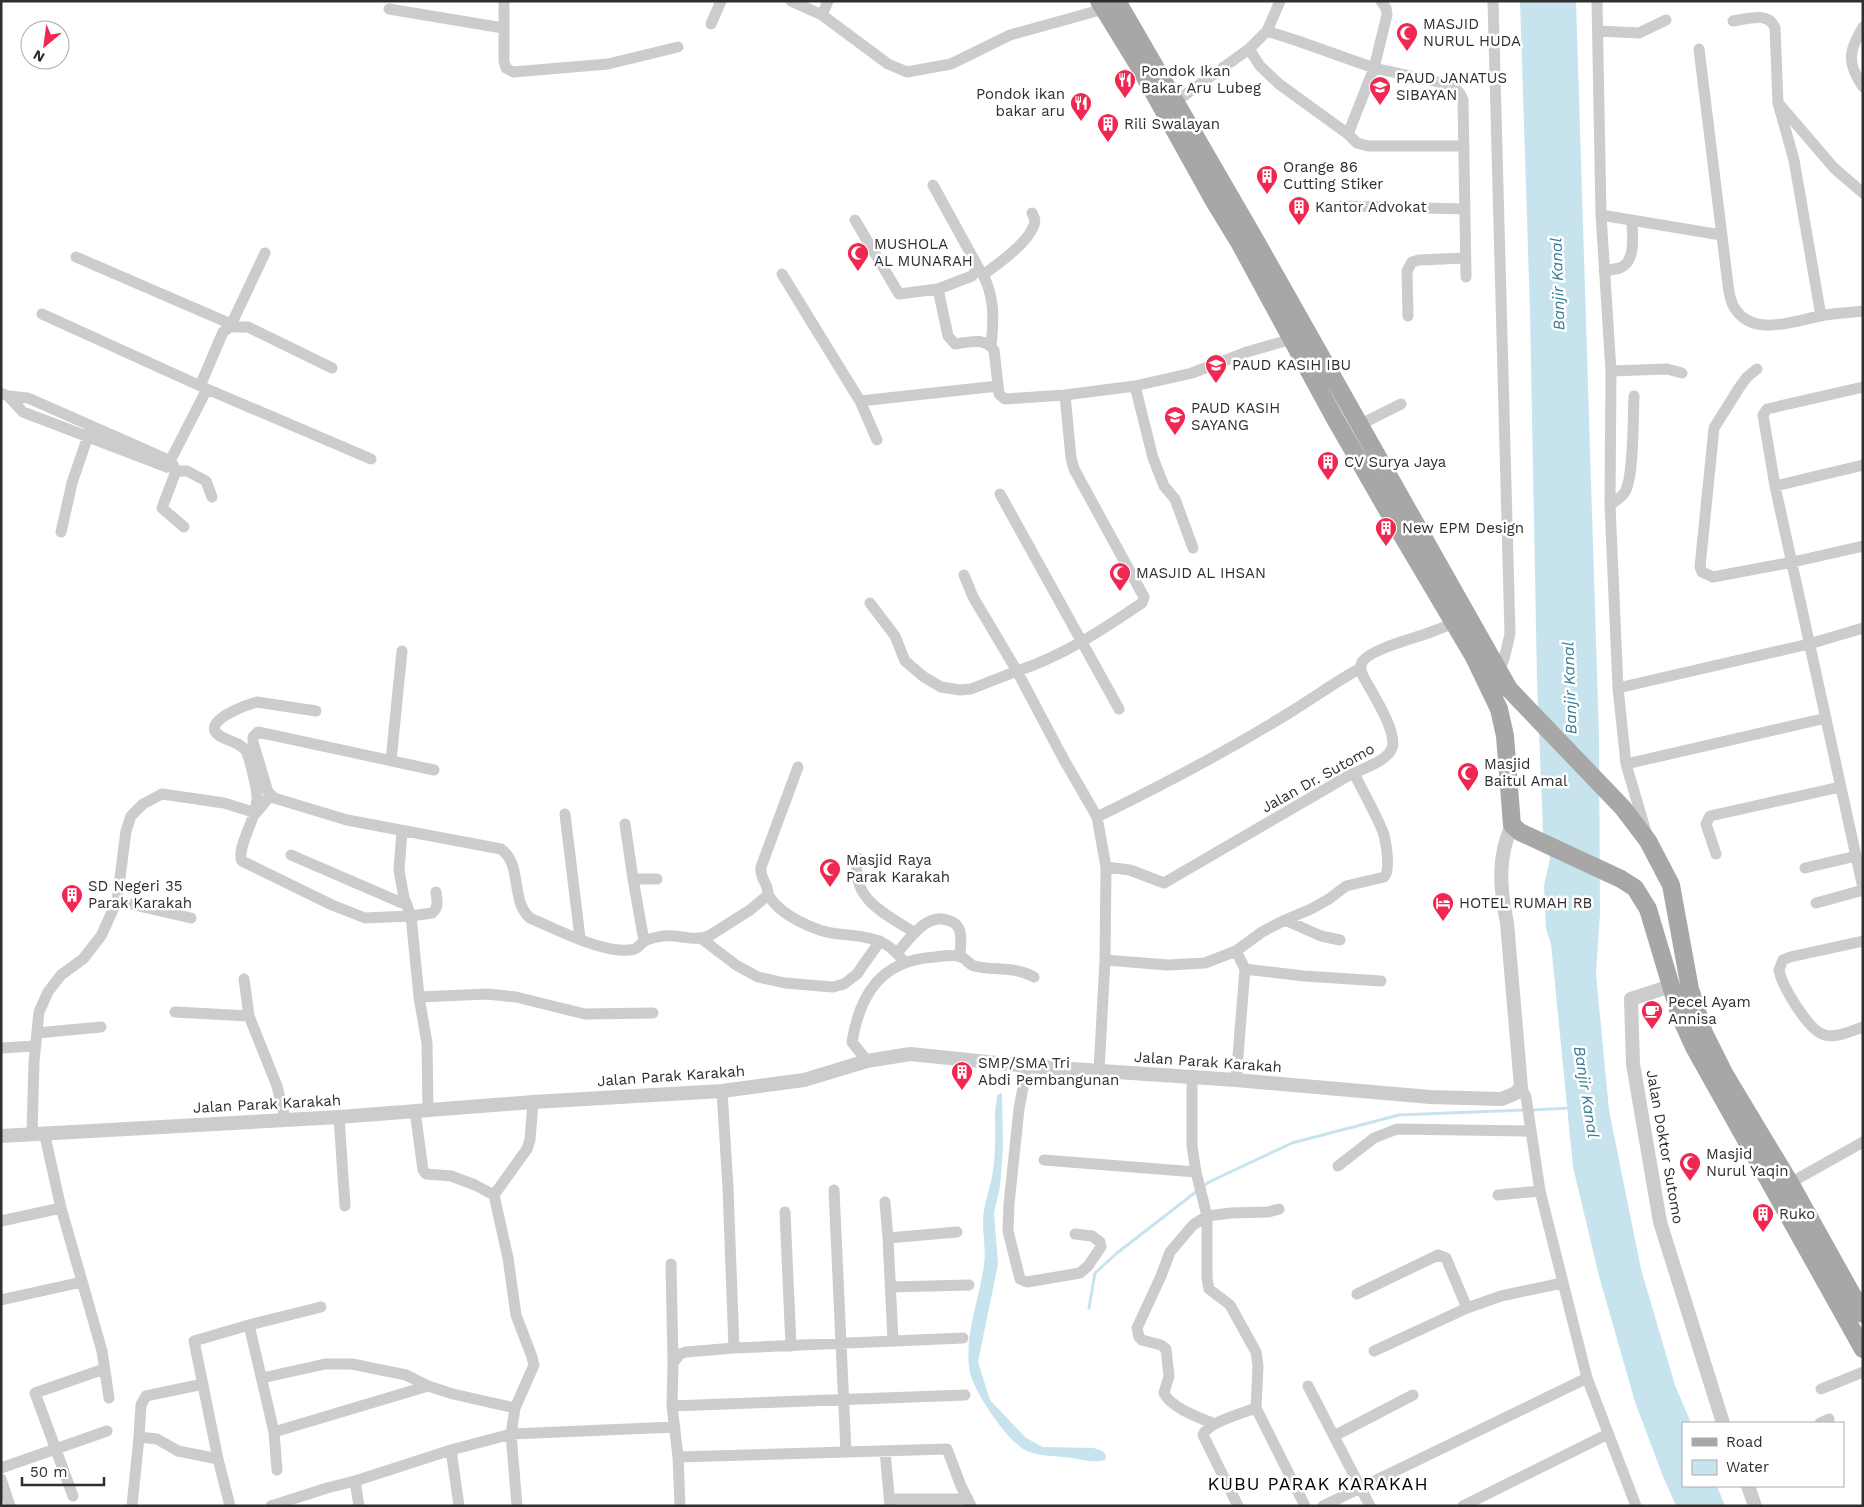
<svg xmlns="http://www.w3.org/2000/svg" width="1864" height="1507" viewBox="0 0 1864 1507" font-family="'Work Sans',sans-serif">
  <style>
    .water { fill: #c7e4ee }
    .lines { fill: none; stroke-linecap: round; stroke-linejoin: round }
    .stream { stroke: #c7e4ee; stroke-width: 3 }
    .minor { stroke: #ccc; stroke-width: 11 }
    .tertiary { stroke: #ccc; stroke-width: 14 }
    .primary { stroke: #a7a7a7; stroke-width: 18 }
    .labels { text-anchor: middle; stroke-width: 5; stroke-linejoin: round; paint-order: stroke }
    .poi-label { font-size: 15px; fill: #2f2f2f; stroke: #fff; text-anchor: start }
    .street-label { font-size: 15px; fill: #2f2f2f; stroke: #fff }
    .water-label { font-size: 16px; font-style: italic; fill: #387e96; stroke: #fff }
    .quarter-label { font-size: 18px; letter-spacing: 1px; fill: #000; stroke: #fff }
  </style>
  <rect width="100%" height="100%" fill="#fff"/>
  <!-- water -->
  <path class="water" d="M1520 1H1576L1599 736 1600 913 1596 974 1609 1110 1641 1269 1675 1385 1691 1423H1683V1486H1717L1725 1506H1676L1662 1474 1635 1402 1599 1276 1573 1167 1551 944 1546 929 1544 885 1550 859 1543 832 1537 680 1530 313Z
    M1002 1093 1003 1149 1000 1187 994 1213 998 1264 978 1362 990 1400 1026 1438 1043 1447 1094 1448 1102 1451 1106 1455 1105 1460C1091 1464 1079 1458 1064 1457 1052 1456 1040 1456 1027 1451 1008 1443 975 1393 970 1373 963 1336 980 1299 984 1264 986 1250 983 1236 983 1222 983 1204 991 1188 993 1170 996 1150 995 1134 995 1113 995 1107 997 1101 997 1095Z"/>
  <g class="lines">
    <!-- stream -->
    <path class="stream" d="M1531 1110 1570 1108
      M1202 1187 1209 1182 1292 1143 1399 1115 1525 1110
      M1089 1308 1095 1273 1117 1253 1197 1191"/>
    <!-- minor -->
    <path class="minor" d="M504 1V61L506 68 513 72 608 64 678 47
      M791 1 822 15 888 64 907 72 951 64 1010 35 1104 9
      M1493 1 1510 634 1504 659 1499 671
      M1597 1 1601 215 1611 371 1610 505 1618 688 1626 764 1646 832
      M389 9 503 28
      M822 15 828 1
      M1733 21C1747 19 1769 11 1775 28L1778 103 1794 160 1821 316
      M711 24 721 1
      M1863 27C1848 52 1847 63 1863 87
      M1267 31 1298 41 1374 68 1447 84C1455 88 1460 91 1463 100L1466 277
      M1598 31 1639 33 1666 20
      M1249 49 1260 66 1279 84 1348 134 1374 68 1387 15 1386 8 1381 1
      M1699 49 1728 285C1729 292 1730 301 1734 307 1752 338 1794 321 1820 316 1834 313 1849 313 1863 311
      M1175 102 1249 49 1267 31 1280 1
      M1780 105 1834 168 1863 193
      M1348 134 1357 143 1368 146H1464
      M933 185 978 267 972 276 938 289
      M1342 206 1465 209
      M1601 215 1721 235
      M855 220 899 294 938 289 948 336 955 344C970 342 984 337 994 350L999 394 1005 399 1065 395 1135 386 1192 373 1247 352 1292 339
      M76 257 231 324
      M980 270C995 293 994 319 991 346
      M1604 271C1609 270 1615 269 1620 268 1637 261 1632 234 1632 220
      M782 274 860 401
      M983 275C998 264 1028 243 1034 225 1036 220 1034 217 1032 213
      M42 314 207 389 371 459
      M1408 316 1407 271 1412 262 1419 260 1465 258
      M230 327 265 253
      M1757 369 1747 377 1739 388 1714 428 1700 567 1702 572 1713 577 1793 562 1863 546
      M1611 371 1667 369 1682 373
      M200 386 223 332 230 327H248L332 368
      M1135 386 1153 458 1164 486 1175 499 1193 548
      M1863 387 1767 409 1763 415 1775 486 1863 888
      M1 393 8 396 23 412 167 467 207 389
      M1065 395 1071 458 1074 469 1144 597 1142 603C1102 630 1063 656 1017 671L1063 758 1097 817 1106 867 1105 960 1099 1071
      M8 396 28 398 171 461 176 471 162 508 184 527
      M1359 425 1401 404
      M877 440 860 401 998 386
      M176 471H187L206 481 212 497
      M1775 486 1863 465
      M1000 494 1119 709
      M1610 505C1615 501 1621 498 1625 492 1634 477 1633 416 1634 396
      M61 532 72 483 90 430
      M870 603 895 636 905 661 924 677 941 687 960 690 971 689 1017 671 973 597 964 575
      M1618 688 1809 644 1863 628
      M316 711 257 702C248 704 198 722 220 736 228 741 240 742 246 751 250 758 256 787 257 795 259 815 235 849 242 861L332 905 365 918 411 916 432 913C439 908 437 900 436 892
      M391 761 402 651
      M1626 764 1826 718
      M798 767 761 867C760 875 763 878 766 885 768 888 767 892 769 896 780 915 816 932 838 934 852 935 865 936 879 941 891 946 897 953 905 963
      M434 770 258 732 253 737V742L268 792 274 798 347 820 501 849C523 865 510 901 530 918 555 929 602 953 629 950 638 950 638 945 645 941 649 938 658 937 663 936 680 934 692 942 709 936L750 910 768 895
      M565 814 580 938
      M1097 817C1163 785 1227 751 1289 713 1314 698 1336 681 1361 668
      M625 824 633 879
      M402 831 399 870 404 898 411 916 419 997 427 1043 428 1110
      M1716 854 1706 824 1710 816 1840 787
      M291 855 402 903 406 902
      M858 858C849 899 886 914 915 933
      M1106 867 1130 870 1164 883C1225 847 1287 812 1348 776 1360 769 1387 762 1392 748 1398 732 1371 691 1363 676 1361 670 1359 666 1363 661 1372 648 1421 637 1436 630 1443 628 1448 625 1454 622
      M1805 868 1856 856
      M117 901 191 918
      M1816 903 1863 890
      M1285 920 1321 936 1340 940
      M702 939 736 965 758 977 785 983 833 987 844 984 857 974 880 941
      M644 941 633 879H657
      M1863 941 1790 957 1783 960 1779 970C1782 986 1809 1032 1825 1035 1837 1038 1851 1031 1863 1027
      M1236 951 1245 969 1236 1080
      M897 953C910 938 928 911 950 921 956 923 959 927 960 932 962 940 960 948 960 956
      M1105 960 1168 965 1205 963 1236 951 1262 932 1285 920 1311 909 1329 899 1346 886 1384 877C1391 871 1386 841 1383 832 1375 812 1363 792 1354 773
      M1245 969 1304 976 1381 981
      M244 979 249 1016
      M419 997 487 994 516 997 585 1014 653 1013
      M175 1012 249 1016 277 1086 285 1118
      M37 1033 101 1027
      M1 1048 35 1046
      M867 1061 852 1042C860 993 882 960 935 957 942 956 954 954 961 957 967 959 968 964 974 966 994 971 1015 966 1034 977
      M1027 1066 1019 1109 1009 1204 1008 1231 1020 1279 1027 1282 1080 1273 1088 1266 1101 1247 1100 1242 1092 1236 1075 1234
      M1192 1077V1146L1196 1172 1207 1216V1278L1209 1289 1230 1305 1256 1352 1258 1366 1256 1408
      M1521 1087 1526 1097 1540 1191 1587 1378 1636 1506
      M533 1102 530 1140 527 1149 494 1195 508 1258 516 1315 532 1357 534 1365 515 1408 511 1434 675 1427
      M415 1111 423 1170 426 1174 451 1176 475 1185 494 1195
      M339 1117 345 1206
      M32 1133 34 1062 39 1012 48 992 61 975 83 959 101 936 117 901 126 831 131 816 143 804 162 794 224 803 256 813 271 795
      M1044 1160 1196 1172
      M1338 1166 1374 1138 1397 1129 1531 1131
      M1790 1183 1863 1142
      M834 1190 846 1452
      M1498 1195 1540 1191
      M885 1202 888 1238 893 1341
      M61 1208 102 1351 109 1398
      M785 1212 791 1346
      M1 1221 61 1208 44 1132
      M888 1238 957 1232
      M671 1264 673 1363
      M891 1287 969 1285
      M1357 1294 1438 1255 1446 1258 1467 1308
      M1 1300 82 1282
      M249 1325 274 1432 277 1470
      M734 1348 963 1338
      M1374 1351 1467 1308 1501 1296 1562 1283
      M262 1378 325 1364H352L406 1375 428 1386 453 1394 515 1408
      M203 1384 146 1396 141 1405 139 1437 157 1439 178 1451 218 1459
      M1308 1386 1370 1506
      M1821 1389 1863 1372
      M672 1406 965 1395
      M1820 1423 1829 1419
      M1215 1424C1200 1418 1171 1408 1164 1393L1169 1376 1166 1349 1161 1345 1142 1340 1139 1337 1137 1328 1161 1276 1170 1252 1193 1225 1207 1216 1231 1213 1268 1212 1279 1209
      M274 1432 428 1386
      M1334 1436 1413 1395
      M451 1450 511 1434 517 1506
      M885 1451 890 1506
      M678 1457 947 1449 961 1486 971 1506
      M1 1468 107 1431
      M1 1479 10 1506
      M355 1481 451 1450 459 1506
      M73 1496 35 1393 104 1369
      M889 1499H968
      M132 1506 139 1437
      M230 1506 218 1459 194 1341 249 1325 321 1307
      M271 1506 327 1488 355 1481 359 1506
      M680 1506 678 1457 672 1406 673 1363 680 1354 686 1352 734 1348 728 1188 722 1091
      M1238 1506 1203 1435C1208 1422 1243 1413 1256 1408L1305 1506
      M1323 1506 1587 1378
      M1463 1506 1608 1434"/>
    <!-- tertiary -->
    <path class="tertiary" d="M1671 986 1631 999 1633 1064 1660 1222 1723 1423
      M1 1136 339 1117 533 1102 722 1091 804 1080 867 1061 910 1054 1027 1066 1236 1080 1430 1097 1502 1099 1516 1093 1521 1087 1507 923C1500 889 1497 858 1512 825
      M1748 1486 1755 1506"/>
    <!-- primary -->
    <path class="primary" d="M1099 1 1140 68 1214 201 1239 242 1334 417 1396 525 1474 657 1499 709 1505 736 1512 825 1520 832 1621 879 1635 888 1648 909 1680 1016 1694 1047 1863 1349
      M1117 1 1253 236 1509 689 1623 808 1648 841 1671 885 1690 989 1704 1033 1725 1075 1790 1183 1863 1314"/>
  </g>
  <!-- icons -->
  <defs>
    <g id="mosque-pin" transform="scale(1.125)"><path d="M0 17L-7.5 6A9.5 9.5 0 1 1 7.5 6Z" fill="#f02750" stroke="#fff"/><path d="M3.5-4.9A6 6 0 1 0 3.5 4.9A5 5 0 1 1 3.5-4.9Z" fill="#fff"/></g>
    <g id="restaurant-pin" transform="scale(1.125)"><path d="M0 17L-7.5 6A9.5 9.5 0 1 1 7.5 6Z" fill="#f02750" stroke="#fff"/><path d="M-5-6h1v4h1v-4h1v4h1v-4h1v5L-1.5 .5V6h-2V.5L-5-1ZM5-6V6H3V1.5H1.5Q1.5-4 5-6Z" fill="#fff"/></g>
    <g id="school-pin" transform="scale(1.125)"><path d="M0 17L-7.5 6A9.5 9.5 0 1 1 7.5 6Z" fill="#f02750" stroke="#fff"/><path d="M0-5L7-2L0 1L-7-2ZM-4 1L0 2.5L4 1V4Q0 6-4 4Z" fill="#fff"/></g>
    <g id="building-pin" transform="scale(1.125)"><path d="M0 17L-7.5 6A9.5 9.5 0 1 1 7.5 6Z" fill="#f02750" stroke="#fff"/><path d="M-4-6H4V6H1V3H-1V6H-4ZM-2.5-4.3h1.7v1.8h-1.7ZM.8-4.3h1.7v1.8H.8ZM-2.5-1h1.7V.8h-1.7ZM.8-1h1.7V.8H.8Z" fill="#fff"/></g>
    <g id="hotel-pin" transform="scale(1.125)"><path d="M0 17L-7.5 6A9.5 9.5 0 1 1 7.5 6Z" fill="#f02750" stroke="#fff"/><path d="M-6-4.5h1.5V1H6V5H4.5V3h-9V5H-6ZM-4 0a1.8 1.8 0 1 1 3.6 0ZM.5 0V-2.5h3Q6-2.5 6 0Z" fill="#fff"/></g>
    <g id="cafe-pin" transform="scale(1.125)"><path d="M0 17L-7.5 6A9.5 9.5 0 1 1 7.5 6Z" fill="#f02750" stroke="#fff"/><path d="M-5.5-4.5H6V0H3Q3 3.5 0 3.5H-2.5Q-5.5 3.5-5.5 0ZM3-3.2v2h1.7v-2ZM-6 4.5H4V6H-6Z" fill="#fff"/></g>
  </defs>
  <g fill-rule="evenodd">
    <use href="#mosque-pin" x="1407" y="33"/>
    <use href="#restaurant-pin" x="1125" y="80"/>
    <use href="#school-pin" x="1380" y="87"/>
    <use href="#restaurant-pin" x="1081" y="103"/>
    <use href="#building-pin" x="1108" y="124"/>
    <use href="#building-pin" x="1267" y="176"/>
    <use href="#building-pin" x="1299" y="207"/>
    <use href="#mosque-pin" x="858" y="253"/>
    <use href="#school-pin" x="1216" y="365"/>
    <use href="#school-pin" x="1175" y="417"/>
    <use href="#building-pin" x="1328" y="462"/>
    <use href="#building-pin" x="1386" y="528"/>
    <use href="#mosque-pin" x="1120" y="573"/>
    <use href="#mosque-pin" x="1468" y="773"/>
    <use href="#mosque-pin" x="830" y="869"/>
    <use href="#building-pin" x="72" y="895"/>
    <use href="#hotel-pin" x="1443" y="903"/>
    <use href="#cafe-pin" x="1652" y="1011"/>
    <use href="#building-pin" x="962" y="1072"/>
    <use href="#mosque-pin" x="1690" y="1163"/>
    <use href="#building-pin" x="1763" y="1214"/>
  </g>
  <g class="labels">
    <!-- poi labels -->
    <g class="poi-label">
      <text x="1423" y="29">MASJID<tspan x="1423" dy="17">NURUL HUDA</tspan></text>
      <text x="1141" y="76">Pondok Ikan<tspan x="1141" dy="17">Bakar Aru Lubeg</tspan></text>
      <text x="1396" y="83">PAUD JANATUS<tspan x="1396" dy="17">SIBAYAN</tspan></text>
      <text x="1065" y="99" text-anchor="end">Pondok ikan<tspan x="1065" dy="17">bakar aru</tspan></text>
      <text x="1124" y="129">Rili Swalayan</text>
      <text x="1283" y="172">Orange 86<tspan x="1283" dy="17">Cutting Stiker</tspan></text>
      <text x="1315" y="212">Kantor Advokat</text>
      <text x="874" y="249">MUSHOLA<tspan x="874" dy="17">AL MUNARAH</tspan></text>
      <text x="1232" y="370">PAUD KASIH IBU</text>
      <text x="1191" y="413">PAUD KASIH<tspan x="1191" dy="17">SAYANG</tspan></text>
      <text x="1344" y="467">CV Surya Jaya</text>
      <text x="1402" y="533">New EPM Design</text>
      <text x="1136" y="578">MASJID AL IHSAN</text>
      <text x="1484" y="769">Masjid<tspan x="1484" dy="17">Baitul Amal</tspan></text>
      <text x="846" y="865">Masjid Raya<tspan x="846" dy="17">Parak Karakah</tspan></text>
      <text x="88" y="891">SD Negeri 35<tspan x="88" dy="17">Parak Karakah</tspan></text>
      <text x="1459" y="908">HOTEL RUMAH RB</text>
      <text x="1668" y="1007">Pecel Ayam<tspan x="1668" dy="17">Annisa</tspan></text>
      <text x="978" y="1068">SMP/SMA Tri<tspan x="978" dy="17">Abdi Pembangunan</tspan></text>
      <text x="1706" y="1159">Masjid<tspan x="1706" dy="17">Nurul Yaqin</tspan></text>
      <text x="1779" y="1219">Ruko</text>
    </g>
    <!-- street labels -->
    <g class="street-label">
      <text transform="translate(1318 778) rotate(-29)" y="5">Jalan Dr. Sutomo</text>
      <text transform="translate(1208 1062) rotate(4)" y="5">Jalan Parak Karakah</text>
      <text transform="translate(671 1076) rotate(-4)" y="5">Jalan Parak Karakah</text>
      <text transform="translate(267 1104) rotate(-3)" y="5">Jalan Parak Karakah</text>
      <text transform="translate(1665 1147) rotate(80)" y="5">Jalan Doktor Sutomo</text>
    </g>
    <!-- water labels -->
    <g class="water-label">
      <text transform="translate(1557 284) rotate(-92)" y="6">Banjir Kanal</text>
      <text transform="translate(1569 688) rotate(-92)" y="6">Banjir Kanal</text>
      <text transform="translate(1587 1092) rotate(81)" y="6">Banjir Kanal</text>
    </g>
    <!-- quarter labels -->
    <g class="quarter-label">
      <text x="1318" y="1490">KUBU PARAK KARAKAH</text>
    </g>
  </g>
  <!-- border -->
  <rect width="1864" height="1507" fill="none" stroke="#2f2f2f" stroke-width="5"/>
  <!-- legend -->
  <rect x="1682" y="1422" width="162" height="65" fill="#ffffff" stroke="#acacac"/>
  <rect x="1692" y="1438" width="25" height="8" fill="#a7a7a7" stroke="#acacac"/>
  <text x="1726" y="1447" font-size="15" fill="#2f2f2f">Road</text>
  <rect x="1692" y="1460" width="25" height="15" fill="#c7e4ee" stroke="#acacac"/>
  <text x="1726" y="1472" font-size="15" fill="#2f2f2f">Water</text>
  <!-- north arrow -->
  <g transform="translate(45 45) rotate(209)"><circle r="24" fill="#ffffff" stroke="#acacac"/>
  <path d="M0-4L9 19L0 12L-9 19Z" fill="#f02750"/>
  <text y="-8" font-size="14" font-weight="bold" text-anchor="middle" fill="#2f2f2f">N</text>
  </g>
  <!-- scale -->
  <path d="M22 1477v8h82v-8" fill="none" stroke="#2f2f2f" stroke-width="2.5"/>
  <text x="30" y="1477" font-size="15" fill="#2f2f2f" stroke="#ffffff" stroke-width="4" paint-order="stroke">50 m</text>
</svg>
